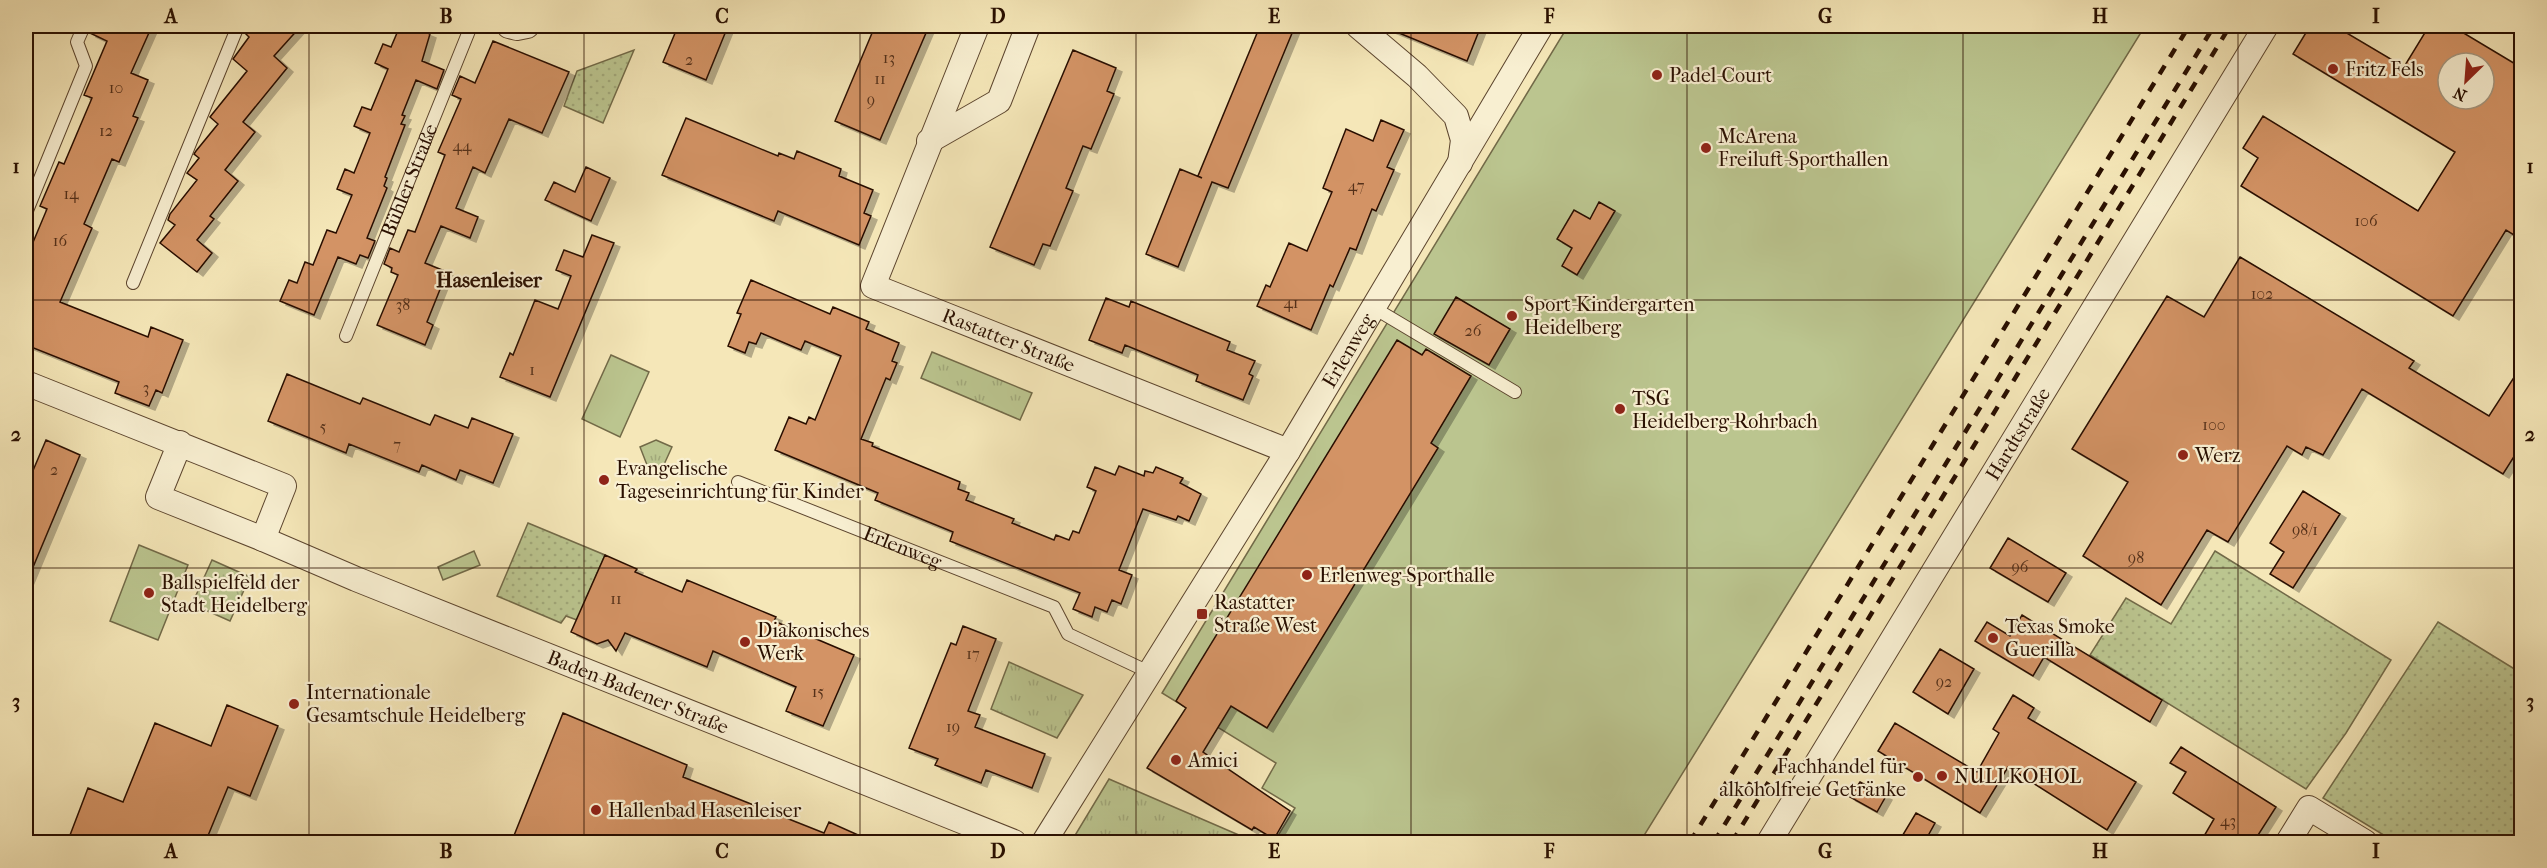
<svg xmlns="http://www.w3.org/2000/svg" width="2547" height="868" viewBox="0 0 2547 868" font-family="'IM FELL French Canon',serif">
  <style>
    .grass { fill: url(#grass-dots); stroke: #726a48; stroke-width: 1.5 }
    .park { fill: url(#park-tufts); stroke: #726a48; stroke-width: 1.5 }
    .pitch { fill: #bbc58f; stroke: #726a48; stroke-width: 1.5 }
    .building { fill: #d39365; stroke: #290f00; stroke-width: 1.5; fill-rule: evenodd; filter: url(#shadow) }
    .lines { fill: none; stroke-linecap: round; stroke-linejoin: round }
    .lane-casing { stroke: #5c452e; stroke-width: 14 }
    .street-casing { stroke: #5c452e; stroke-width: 26 }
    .lane { stroke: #f8efd1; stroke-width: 12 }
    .street { stroke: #f8efd1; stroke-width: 24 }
    .rail { stroke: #290f00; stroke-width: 4.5; stroke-dasharray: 10 10; stroke-linecap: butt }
    .grid { fill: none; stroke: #290f00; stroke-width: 1.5; stroke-opacity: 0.55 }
    .poi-dot { fill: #8f2418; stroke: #f8efd1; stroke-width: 2 }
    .labels { text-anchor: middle; stroke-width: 4.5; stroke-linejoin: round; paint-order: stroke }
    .number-label { font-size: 16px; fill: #543019 }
    .poi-label { font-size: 20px; fill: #290f00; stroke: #f8efd1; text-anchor: start }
    .street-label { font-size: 20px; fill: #290f00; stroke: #f8efd1 }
    .neighbourhood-label { font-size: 21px; font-weight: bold; fill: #290f00; stroke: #f8efd1 }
    .neatline { fill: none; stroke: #290f00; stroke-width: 2 }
    .grid-label { font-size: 20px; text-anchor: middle; font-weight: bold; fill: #290f00 }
  </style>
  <defs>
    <pattern id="grass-dots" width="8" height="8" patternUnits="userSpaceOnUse" patternTransform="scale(1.5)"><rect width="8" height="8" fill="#bbc58f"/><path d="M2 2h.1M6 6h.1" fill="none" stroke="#a1a87a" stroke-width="1.8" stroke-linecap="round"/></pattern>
    <pattern id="park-tufts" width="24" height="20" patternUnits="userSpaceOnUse" patternTransform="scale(1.5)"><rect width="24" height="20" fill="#bbc58f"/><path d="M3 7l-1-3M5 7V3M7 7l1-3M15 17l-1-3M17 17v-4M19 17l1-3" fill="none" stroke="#a1a87a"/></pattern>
    <filter id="shadow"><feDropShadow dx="6" dy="4" stdDeviation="0" flood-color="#0004"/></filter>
  </defs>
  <rect width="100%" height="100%" fill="#f5e7b8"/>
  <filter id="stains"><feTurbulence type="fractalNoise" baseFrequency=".00333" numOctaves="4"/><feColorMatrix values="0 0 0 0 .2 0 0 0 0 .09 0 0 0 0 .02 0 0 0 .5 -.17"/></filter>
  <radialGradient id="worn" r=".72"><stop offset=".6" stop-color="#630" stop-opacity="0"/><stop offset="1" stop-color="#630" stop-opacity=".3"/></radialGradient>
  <!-- grass -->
  <path class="grass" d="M634 50 603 123 564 106 577 71Z
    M528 523 605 555 577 620 566 616 561 623 497 596Z
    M2215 551 2391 660 2346 733 2306 789 2090 655 2126 598 2171 624Z
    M2438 622 2521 673V842H2395L2323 798Z"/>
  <!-- park -->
  <path class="park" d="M932 352 1032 393 1020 420 921 378Z
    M656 440 672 447 661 471 647 465 640 447Z
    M212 560 250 577 230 621 192 604Z
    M1009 662 1083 695 1057 738 991 709Z
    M1109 779 1255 842H1071Z"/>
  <!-- pitch -->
  <path class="pitch" d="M1568 26H2145L1640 842H1274L1295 808 1262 788 1276 763 1162 693Z
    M611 355 649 372 620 437 582 419Z
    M139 545 188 565 158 640 110 621Z
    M474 551 480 565 443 580 438 567Z"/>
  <!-- building -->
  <path class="building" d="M92 26H152L131 73 148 80 133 116 138 118 119 162 112 159 84 224 92 228 60 302 148 337 151 327 183 340 162 393 156 390 149 406 115 393 119 382 26 345V259L47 209 40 206 59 162 64 164 92 98 84 95 107 41 90 33Z
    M246 26H301L274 56 287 68 243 122 255 132 225 170 238 181 210 216 214 219 197 240 212 253 197 272 160 243 175 225 168 220 170 214 197 180 187 173 199 158 194 154 196 151 218 124 210 117 247 71 233 59 249 37 244 32Z
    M400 26H410L430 34 422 61 444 70 437 89 416 80 402 115 405 116 401 124 405 125 385 177 387 178 384 186 387 188 367 238 375 241 368 258 360 255 356 264 338 257 314 315 280 301 289 280 297 283 305 262 313 265 327 230 336 233 352 195 337 189 345 169 354 173 370 133 354 126 362 107 371 110 388 69 375 63 383 44 391 47Z
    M678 26H728L706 80 663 62Z
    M875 26H929L880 140 835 121Z
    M1260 26H1295L1228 188 1212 182 1178 267 1146 254 1180 169 1202 178 1198 176Z
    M1382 26H1481L1467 61Z
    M2310 26H2335L2404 67 2429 26H2452L2522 68V240L2506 230 2453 316 2241 186 2258 158 2243 148 2263 116 2418 211 2455 152 2293 54ZM2448 63H2484V99H2448Z
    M493 41 569 72 542 133 509 119 485 173 473 167 456 208 478 217 470 238 441 226 425 263 447 272 427 322 433 325 425 345 377 325 398 275 391 272 392 268 384 264 390 248 399 252 408 230 415 232 445 155 438 152 461 99 452 95 460 76 475 83Z
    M1073 50 1116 68 1107 91 1114 94 1091 149 1083 146 1066 188 1073 191 1050 246 1043 244 1034 265 990 247Z
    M686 118 778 156 779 153 794 159 797 151 841 169 839 176 873 190 864 213 871 216 859 245 778 211 774 221 662 175Z
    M1381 120 1404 130 1387 167 1394 170 1376 211 1372 209 1356 250 1350 248 1333 287 1330 285 1311 330 1257 306 1266 285 1270 287 1289 243 1307 251 1332 192 1323 188 1346 129 1373 141Z
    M586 167 610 178 591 221 545 200 554 182 575 192Z
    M1599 202 1615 211 1577 275 1562 266 1572 248 1557 239 1574 210 1590 219Z
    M592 235 614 243 550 397 500 377 510 353 513 355 535 300 558 309 571 276 556 270 564 250 583 257Z
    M2240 257 2414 361 2409 368 2489 416 2522 365V444L2503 474 2362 389 2323 455 2306 447 2302 455 2287 446 2228 542 2207 530 2161 605 2083 556 2128 482 2072 449 2167 296 2204 317Z
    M751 280 830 314 833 307 869 322 866 329 899 343 892 361 897 363 890 380 886 378 861 439 873 443 872 446 960 482 958 489 969 493 966 500 1014 519 1012 523 1054 540 1056 535 1069 540 1073 531 1079 533 1096 491 1087 487 1095 467 1115 475 1119 466 1144 476 1145 471 1153 473 1156 467 1183 478 1180 483 1201 494 1189 521 1178 516 1176 520 1143 509 1119 570 1132 575 1121 604 1112 600 1107 612 1095 607 1092 617 1073 609 1080 593 950 541 953 532 875 500 878 493 775 450 789 417 806 424 809 417 815 420 841 356 805 341 801 350 761 333 756 344 749 342 745 353 728 346 741 314 737 313Z
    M1456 297 1510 329 1489 365 1434 334Z
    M1106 298 1129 307 1131 301 1230 342 1227 350 1255 361 1249 374 1253 376 1243 400 1196 381 1198 375 1125 345 1122 353 1089 340Z
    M1397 340 1422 355 1426 349 1471 376 1431 443 1438 448 1267 728 1231 706 1203 752 1290 811 1274 839 1254 827 1252 830 1147 768 1186 708 1176 701Z
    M287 374 360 404 363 398 430 425 435 415 468 428 472 418 513 434 493 483 460 470 456 480 422 465 419 472 349 444 346 453 268 421Z
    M46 440 80 455 26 584V487Z
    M2303 491 2340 514 2293 588 2270 574 2284 552 2270 543Z
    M2008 538 2066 573 2048 602 1990 568Z
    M605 555 637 569 635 572 682 592 687 580 776 617 774 621 854 655 823 726 786 711 796 687 713 651 707 667 625 633 616 651 608 640 597 644 571 632Z
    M2022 615 2162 700 2150 722 2044 657 2033 676 1975 641 1987 622 2010 636Z
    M963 626 996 639 968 711 980 715 975 727 1045 754 1032 788 986 770 981 783 935 765 938 759 909 748 951 643 956 645Z
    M1940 649 1974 669 1948 714 1913 692Z
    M2013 695 2034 708 2028 718 2136 782 2107 830 2008 767 1980 813 1878 751 1895 723 1977 772 1999 733 1993 729Z
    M227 705 278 726 250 796 228 787 205 843H67L88 788 123 802 155 723 211 746Z
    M563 713 687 765 683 777 824 833 829 822 876 843H511Z
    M2181 747 2276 807 2253 843H2200L2214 819 2173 793 2186 772 2170 763Z
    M1860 782 1886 796 1877 812 1850 797Z
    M1916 813 1935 823 1924 843H1898Z"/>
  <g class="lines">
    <!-- lane casing -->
    <g class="lane-casing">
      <g id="lane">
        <path d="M26 213 86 66 77 42 84 26"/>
        <path d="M133 283 238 26"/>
        <path d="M1374 308 1515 392"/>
        <path id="s1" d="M346 336 471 26"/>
        <path id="s2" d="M738 482 1054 607 1068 634 1151 673"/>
      </g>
    </g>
    <!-- street casing -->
    <g class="street-casing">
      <g id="street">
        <path d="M509 26 517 28 527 26"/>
        <path id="s3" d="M977 26 873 286 1288 451"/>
        <path d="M1358 26 1417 76 1456 116 1463 140 1460 163"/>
        <path d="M929 141 999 101 1028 26"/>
        <path d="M26 383 284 486 263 539 158 497 180 443"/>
        <path id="s4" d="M263 539 356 579 1014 842"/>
        <path id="s5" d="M1044 842 1288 451 1541 26"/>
        <path id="s6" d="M1769 842 2266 26"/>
        <path d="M2288 842 2309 808 2365 842"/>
      </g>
    </g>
    <!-- lane -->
    <use href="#lane" class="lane"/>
    <!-- street -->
    <use href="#street" class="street"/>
    <!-- rail -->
    <path class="rail" d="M1690 842 2189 26
      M1714 842 2214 26
      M1732 842 2230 26"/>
  </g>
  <!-- grid -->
  <path class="grid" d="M309 26V842M584 26V842M860 26V842M1136 26V842M1411 26V842M1687 26V842M1963 26V842M2238 26V842M26 300H2522M26 568H2522"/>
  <!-- markers -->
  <g class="poi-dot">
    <circle cx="2333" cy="69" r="6"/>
    <circle cx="1657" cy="75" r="6"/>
    <circle cx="1706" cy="148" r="6"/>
    <circle cx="1512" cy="316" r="6"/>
    <circle cx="1620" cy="409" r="6"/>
    <circle cx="2183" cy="455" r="6"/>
    <circle cx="604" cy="480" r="6"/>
    <circle cx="1307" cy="575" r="6"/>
    <circle cx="149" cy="593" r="6"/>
    <rect x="1196" y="608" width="12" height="12" rx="3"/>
    <circle cx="1993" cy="638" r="6"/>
    <circle cx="745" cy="642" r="6"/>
    <circle cx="294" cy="704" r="6"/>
    <circle cx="1176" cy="760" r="6"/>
    <circle cx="1942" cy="776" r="6"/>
    <circle cx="1918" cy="777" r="6"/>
    <circle cx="596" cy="810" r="6"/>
  </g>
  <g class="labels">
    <!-- number labels -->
    <g class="number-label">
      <text x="889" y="63">13</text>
      <text x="689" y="65">2</text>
      <text x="880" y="84">11</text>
      <text x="116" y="93">10</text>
      <text x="871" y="105">9</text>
      <text x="106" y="136">12</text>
      <text x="462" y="151">44</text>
      <text x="1356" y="191">47</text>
      <text x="71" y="199">14</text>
      <text x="2366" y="226">106</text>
      <text x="60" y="246">16</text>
      <text x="2262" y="299">102</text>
      <text x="1291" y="308">41</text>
      <text x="403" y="310">38</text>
      <text x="1473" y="336">26</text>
      <text x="532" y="375">1</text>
      <text x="146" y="393">3</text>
      <text x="2214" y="430">100</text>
      <text x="323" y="432">5</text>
      <text x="397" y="450">7</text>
      <text x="54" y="475">2</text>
      <text x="2305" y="535">98/1</text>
      <text x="2136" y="563">98</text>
      <text x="2020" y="572">96</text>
      <text x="616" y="604">11</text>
      <text x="973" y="659">17</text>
      <text x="1944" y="687">92</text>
      <text x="818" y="697">15</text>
      <text x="953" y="732">19</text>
      <text x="2228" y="826">43</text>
    </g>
    <!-- poi labels -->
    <g class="poi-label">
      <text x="2345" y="76">Fritz Fels</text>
      <text x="1669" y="82">Padel-Court</text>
      <text x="1718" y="143">McArena<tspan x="1718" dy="23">Freiluft-Sporthallen</tspan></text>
      <text x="1524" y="311">Sport-Kindergarten<tspan x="1524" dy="23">Heidelberg</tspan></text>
      <text x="1632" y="405">TSG<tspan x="1632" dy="23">Heidelberg-Rohrbach</tspan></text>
      <text x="2195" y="462">Werz</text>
      <text x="616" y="475">Evangelische<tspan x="616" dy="23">Tageseinrichtung für Kinder</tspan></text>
      <text x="1319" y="582">Erlenweg-Sporthalle</text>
      <text x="161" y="589">Ballspielfeld der<tspan x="161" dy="23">Stadt Heidelberg</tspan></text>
      <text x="1214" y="609">Rastatter<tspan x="1214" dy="23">Straße West</tspan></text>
      <text x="2005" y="633">Texas Smoke<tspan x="2005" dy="23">Guerilla</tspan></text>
      <text x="757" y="637">Diakonisches<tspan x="757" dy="23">Werk</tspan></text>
      <text x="306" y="699">Internationale<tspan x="306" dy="23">Gesamtschule Heidelberg</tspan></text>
      <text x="1188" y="767">Amici</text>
      <text x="1906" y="773" text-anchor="end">Fachhandel für<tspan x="1906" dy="23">alkoholfreie Getränke</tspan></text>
      <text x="1954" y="783">NULLKOHOL</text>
      <text x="608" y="817">Hallenbad Hasenleiser</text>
    </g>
    <!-- street labels -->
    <g class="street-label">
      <text dy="7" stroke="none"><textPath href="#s1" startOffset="168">Bühler Straße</textPath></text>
      <text dy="7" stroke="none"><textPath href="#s3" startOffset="426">Rastatter Straße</textPath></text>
      <text dy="7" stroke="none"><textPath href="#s5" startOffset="578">Erlenweg</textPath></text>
      <text dy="7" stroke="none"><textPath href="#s6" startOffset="478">Hardtstraße</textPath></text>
      <text dy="7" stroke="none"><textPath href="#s2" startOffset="177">Erlenweg</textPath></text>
      <text dy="7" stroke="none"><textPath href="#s4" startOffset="405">Baden-Badener Straße</textPath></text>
    </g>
    <!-- neighbourhood labels -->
    <g class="neighbourhood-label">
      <text x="489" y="287">Hasenleiser</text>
    </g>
  </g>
  <!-- margin -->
  <rect width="2547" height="868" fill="none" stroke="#f5e7b8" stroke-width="66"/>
  <!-- north arrow -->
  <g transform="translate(2466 81) rotate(205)"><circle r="28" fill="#f8efd1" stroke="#a5957d" stroke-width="1.5"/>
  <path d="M0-4.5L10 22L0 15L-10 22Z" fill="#8f2418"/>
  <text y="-9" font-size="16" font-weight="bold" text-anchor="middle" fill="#290f00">N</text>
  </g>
  <rect x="33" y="33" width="2481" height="802" class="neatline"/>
  <g class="grid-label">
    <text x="171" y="23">A</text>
    <text x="446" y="23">B</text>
    <text x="722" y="23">C</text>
    <text x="998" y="23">D</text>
    <text x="1274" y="23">E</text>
    <text x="1549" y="23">F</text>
    <text x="1825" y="23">G</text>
    <text x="2100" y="23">H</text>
    <text x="2376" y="23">I</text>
    <text x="16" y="173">1</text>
    <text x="2530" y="173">1</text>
    <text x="16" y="441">2</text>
    <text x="2530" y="441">2</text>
    <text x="16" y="708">3</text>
    <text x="2530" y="708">3</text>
    <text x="171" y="858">A</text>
    <text x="446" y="858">B</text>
    <text x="722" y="858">C</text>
    <text x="998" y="858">D</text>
    <text x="1274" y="858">E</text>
    <text x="1549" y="858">F</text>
    <text x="1825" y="858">G</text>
    <text x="2100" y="858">H</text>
    <text x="2376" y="858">I</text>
  </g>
  <rect width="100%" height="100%" filter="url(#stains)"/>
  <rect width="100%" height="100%" fill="url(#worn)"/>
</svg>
